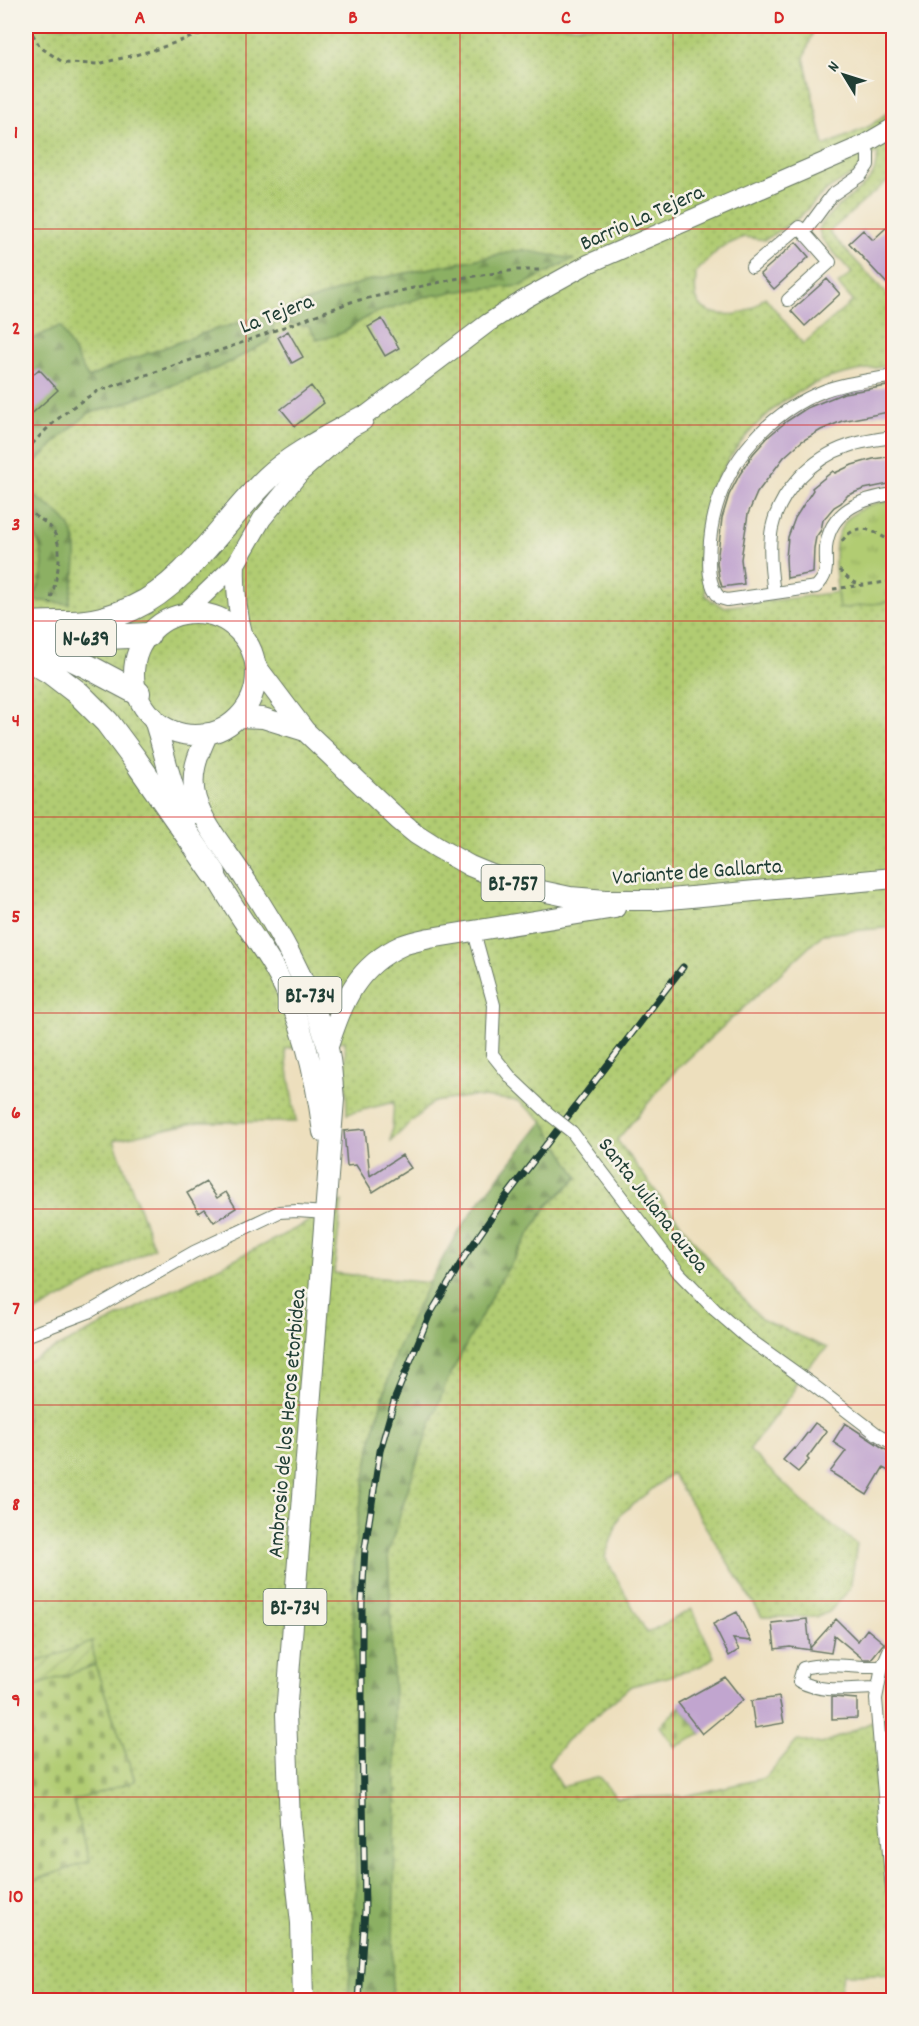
<svg xmlns="http://www.w3.org/2000/svg" width="919" height="2026" viewBox="0 0 919 2026" font-family="Dekko,sans-serif">
  <style>
    .grass { fill: url(#grass-dots); stroke: #688453; stroke-width: 1.5; fill-rule: evenodd }
    .forest { fill: url(#forest-firs); stroke: #56764c; stroke-width: 1.5 }
    .cemetery { fill: url(#cemetery-stones); stroke: #688453; stroke-width: 1.5 }
    .park { fill: url(#park-tufts); stroke: #688453; stroke-width: 1.5 }
    .garden { fill: url(#garden-furrows); stroke: #688453; stroke-width: 1.5 }
    .building { fill: #c1a5cf }
    .lines { fill: none; stroke-linecap: round; stroke-linejoin: round }
    .street-casing { stroke: #677664; stroke-width: 14 }
    .secondary-casing { stroke: #677664; stroke-width: 20 }
    .primary-casing { stroke: #677664; stroke-width: 22 }
    .highway-casing { stroke: #677664; stroke-width: 26 }
    .path { stroke: #677664; stroke-width: 3; stroke-dasharray: 4.5 4.5; stroke-linecap: butt }
    .street { stroke: #fff; stroke-width: 12 }
    .secondary { stroke: #fff; stroke-width: 18 }
    .primary { stroke: #fff; stroke-width: 20 }
    .highway { stroke: #fff; stroke-width: 24 }
    .rail-casing { stroke: #1f3d34; stroke-width: 7 }
    .rail { stroke: #f7f3e8; stroke-width: 4.5; stroke-dasharray: 14; stroke-linecap: butt }
    .street-bridge-casing { stroke: #677664; stroke-width: 14; stroke-linecap: butt }
    .street-bridge { stroke: #fff; stroke-width: 12 }
    .grid { fill: none; stroke: #d62828; stroke-width: 1.5; stroke-opacity: 0.55 }
    .labels { text-anchor: middle; stroke-width: 5; stroke-linejoin: round; paint-order: stroke }
    .shield { fill: #f7f3e8; stroke: #60746a; stroke-width: 1.5 }
    .shield-label { font-size: 21px; font-weight: bold; fill: #1f3d34 }
    .street-label { font-size: 22px; fill: #1f3d34; stroke: #f7f3e8 }
    .neatline { fill: none; stroke: #d62828; stroke-width: 2 }
    .grid-label { font-size: 20px; text-anchor: middle; font-weight: bold; fill: #d62828 }
  </style>
  <defs>
    <pattern id="grass-dots" width="8" height="8" patternUnits="userSpaceOnUse" patternTransform="scale(1.5)"><rect width="8" height="8" fill="#b1cc72"/><path d="M2 2h.1M6 6h.1" fill="none" stroke="#8fa75e" stroke-width="1.8" stroke-linecap="round"/></pattern>
    <pattern id="forest-firs" width="22" height="20" patternUnits="userSpaceOnUse" patternTransform="scale(1.5)"><rect width="22" height="20" fill="#8cb064"/><path d="M5 1l3.5 6h-7zM16 11l3.5 6h-7z" fill="#729053"/></pattern>
    <pattern id="cemetery-stones" width="16" height="16" patternUnits="userSpaceOnUse" patternTransform="scale(1.5)"><rect width="16" height="16" fill="#b1cc72"/><path d="M2 7V4a2 2 0 0 1 4 0v3zM10 15v-3a2 2 0 0 1 4 0v3z" fill="#8fa75e"/></pattern>
    <pattern id="park-tufts" width="24" height="20" patternUnits="userSpaceOnUse" patternTransform="scale(1.5)"><rect width="24" height="20" fill="#b1cc72"/><path d="M3 7l-1-3M5 7V3M7 7l1-3M15 17l-1-3M17 17v-4M19 17l1-3" fill="none" stroke="#8fa75e"/></pattern>
    <pattern id="garden-furrows" width="10" height="10" patternUnits="userSpaceOnUse" patternTransform="scale(1.5)"><rect width="10" height="10" fill="#b1cc72"/><path d="M-1 1l2-2M0 10L10 0M9 11l2-2" fill="none" stroke="#8fa75e"/></pattern>
  </defs>
  <rect width="100%" height="100%" fill="#f7f3e8"/>
  <filter id="ink" filterUnits="userSpaceOnUse"><feTurbulence type="fractalNoise" baseFrequency=".0167" numOctaves="2"/><feDisplacementMap in="SourceGraphic" scale="12" xChannelSelector="R" yChannelSelector="G"/><feConvolveMatrix kernelMatrix="1 2 1 2 8 2 1 2 1" color-interpolation-filters="sRGB"/></filter>
  <filter id="wash" filterUnits="userSpaceOnUse"><feTurbulence type="fractalNoise" baseFrequency=".008" numOctaves="4" result="noise"/><feDisplacementMap in="SourceGraphic" scale="24" xChannelSelector="R" yChannelSelector="G"/><feGaussianBlur stdDeviation="1.35" result="paint"/><feColorMatrix in="noise" values="0 0 0 0 0 0 0 0 0 0 0 0 0 0 0 0 0 1.4 0 .05"/><feComposite in="paint" operator="in"/></filter>
  <g filter="url(#wash)">
    <rect width="100%" height="100%" fill="#eddfbd"/>
    <!-- grass -->
    <path class="grass" d="M26 26H815L804 58 824 146 870 126 893 108V176L829 232 893 301V365C865 370 835 373 809 386 772 404 740 438 721 472 710 490 705 523 703 544 702 560 704 578 705 595L714 602 724 607 838 592 839 608 893 601V927L823 934 675 1071 617 1140 666 1205 715 1267 761 1319 827 1348 799 1375 792 1394 749 1450 806 1505 857 1544 850 1589 829 1612 816 1617H762L672 1473 620 1515 605 1557 647 1633 692 1609 714 1657 703 1665 667 1677 631 1686 566 1741 548 1764 562 1787 599 1777 617 1798 685 1796 765 1778 798 1740 822 1744 893 1713V1974H843L839 2000H391L396 1795 393 1666 388 1553 413 1473 445 1385 498 1284 547 1206 578 1177 543 1121 518 1101 473 1096 433 1102 391 1141 394 1102 347 1114 345 1041 285 1049 296 1122H199L114 1140 154 1248 26 1317V526C43 540 47 568 39 588 38 592 34 596 32 600L75 573 76 540 64 519 26 490V484L33 465 63 435 89 413 120 405 220 367 268 342 275 322 308 326 340 334C351 327 361 319 372 314 418 292 471 289 521 286L523 250 366 281 275 313 207 332 114 366 88 378 60 326 26 342ZM879 153C875 161 877 171 870 179 855 197 828 208 819 230L822 239 852 273 838 284 853 301 803 344 765 297C761 301 756 306 750 309 738 317 710 317 700 305 693 296 696 283 696 272L720 248 744 237 765 240 800 217 824 192 857 172 861 167V160Z
      M342 1201 334 1273 429 1283 413 1315 384 1393 373 1433 357 1525 353 1581 356 1890 348 2000H26V1883L90 1861 73 1801 135 1780 95 1665 92 1643 26 1666V1363L299 1227Z"/>
    <!-- forest -->
    <path class="forest" d="M523 250 573 259 521 286 474 289 423 297 372 314 340 334 318 340 308 326 275 322 268 342 220 367 120 405 89 413 63 435 33 465 26 484V342L60 326 88 378 114 366 207 332 275 313 366 281Z
      M26 490C38 499 53 507 63 518 85 540 74 577 69 604L31 600C47 579 48 543 26 526Z
      M543 1121 578 1177 547 1206 498 1284 445 1385 413 1473 388 1553 393 1666 396 1795 392 1996 391 2000H348L356 1890 353 1581 357 1525 373 1433 397 1349 429 1283 452 1242 477 1205Z"/>
    <!-- cemetery -->
    <path class="cemetery" d="M95 1665 135 1781 73 1801 90 1861 26 1883V1689Z
      M680 1706 702 1734 675 1747 660 1726Z"/>
    <!-- park -->
    <path class="park" d="M893 500V601L839 609C834 554 822 509 893 500Z"/>
    <!-- garden -->
    <path class="garden" d="M92 1642 95 1665 26 1689V1666Z"/>
    <g id="blocks">
      <!-- building -->
      <path class="building" d="M887 227 894 234V291L849 243 863 230 873 240Z
        M796 242 809 257 774 289 760 274Z
        M827 279 840 294 805 326 791 311Z
        M382 319 399 348 385 356 368 327Z
        M288 331 303 357 292 363 278 337Z
        M39 369 58 390 26 419V381Z
        M894 385V411L842 421 821 430 802 441 784 457 757 493 748 514 741 559 744 584 722 587 719 577 717 563 722 518 729 495 740 474 753 454 769 436 787 421 807 408 844 393Z
        M311 386 324 403 295 426 281 409Z
        M894 456V483L864 489 848 495 841 503 834 507 823 520 821 530 816 537 814 548 813 573 787 578 786 558 788 537 795 518 813 490 812 488 833 471 835 473 852 465 873 459Z
        M365 1129 370 1176 402 1155 411 1168 373 1192 356 1165 347 1166 344 1131Z
        M206 1182 217 1198 226 1192 236 1208 214 1222 205 1209 199 1213 187 1193Z
        M815 1423 827 1431 807 1458 809 1460 798 1472 783 1460 794 1448 795 1449Z
        M845 1423 894 1455V1474L883 1468 867 1495 830 1472 846 1451 833 1442Z
        M737 1612 751 1641 733 1639 739 1650 729 1656 713 1624Z
        M807 1619 810 1648 836 1619 858 1641 867 1629 884 1643 871 1659H863L834 1635 831 1653 790 1647 775 1649 772 1623Z
        M725 1677 743 1700 702 1734 678 1703Z
        M779 1697 784 1723 755 1728 751 1701Z
        M832 1697 857 1699V1718L832 1719Z"/>
    </g>
  </g>
  <g filter="url(#ink)">
    <use href="#blocks" fill-opacity="0" stroke="#677664" stroke-width="1.5"/>
    <g class="lines">
      <!-- street casing -->
      <g class="street-casing">
        <path id="street" d="M804 233 832 195 861 175 868 165V153L863 145
          M752 267 799 227 830 262 788 300
          M894 376C871 380 848 382 826 390 762 415 716 472 710 541 709 559 706 584 720 598L727 600 816 587C830 573 825 566 826 548 829 511 862 498 894 494
          M774 593C771 573 768 549 772 528 780 491 812 458 848 446 862 441 878 439 894 437
          M474 932 494 1005 492 1054 512 1079 549 1114
          M572 1132 679 1273 715 1310 746 1337 813 1385 877 1434 894 1444
          M26 1336 89 1312 194 1252 279 1212 297 1211 326 1213
          M894 1639 882 1667 876 1699 894 1914
          M877 1688C851 1688 823 1694 799 1681L803 1668C828 1662 855 1668 882 1667"/>
      </g>
      <!-- secondary casing -->
      <g class="secondary-casing">
        <path id="secondary" d="M236 564C235 590 237 612 244 637
          M184 614 236 564 262 519 300 473 361 419 488 323 525 299 588 264 863 145 894 127"/>
      </g>
      <!-- primary casing -->
      <g class="primary-casing">
        <path id="primary" d="M134 674a61 61 0 1 1 122 0a61 61 0 1 1-122 0Z
          M256 666 305 731 399 820 416 834 438 848 470 866 499 878 528 888 570 897 606 900H659L894 878
          M153 717C165 751 170 787 186 820
          M238 717 263 718 305 731
          M208 733C198 754 189 775 196 799 205 828 230 855 246 881 280 932 310 985 327 1045 332 1062 332 1081 334 1099L286 1714 290 1824 301 1923 303 2000
          M208 862C225 897 250 929 271 963 302 1015 315 1072 323 1132
          M328 1046C343 1002 356 966 403 945 411 942 421 940 430 938L615 908"/>
      </g>
      <!-- highway casing -->
      <g class="highway-casing">
        <path id="highway" d="M26 625C41 622 55 623 71 623 92 623 115 616 133 608 188 583 225 519 268 478 292 455 333 435 361 419
          M52 633 87 638 148 635
          M26 636 87 666 138 693
          M26 658 49 671 79 694 107 722 136 761 214 873"/>
      </g>
      <!-- path -->
      <path class="path" d="M28 26 40 47 64 63 98 64 151 51 224 26
        M26 451C47 427 69 407 98 391L230 347 351 302 454 279 517 270H541
        M26 510C32 514 39 518 46 523 69 542 56 578 50 603
        M842 541C859 519 874 532 894 543
        M839 570 851 581 862 585
        M833 589 894 581"/>
      <!-- street -->
      <use href="#street" class="street"/>
      <!-- secondary -->
      <use href="#secondary" class="secondary"/>
      <!-- primary -->
      <use href="#primary" class="primary"/>
      <!-- highway -->
      <use href="#highway" class="highway"/>
      <!-- rail casing -->
      <g class="rail-casing">
        <path id="rail" d="M359 2000 365 1909 362 1740V1603L365 1548 380 1451 395 1398 429 1316 465 1256 505 1198 683 967"/>
      </g>
      <!-- rail -->
      <use href="#rail" class="rail"/>
      <!-- street-bridge casing -->
      <g class="street-bridge-casing">
        <path id="street-bridge" d="M549 1114 572 1132"/>
      </g>
      <!-- street-bridge -->
      <use href="#street-bridge" class="street-bridge"/>
    </g>
  </g>
  <!-- grid -->
  <path class="grid" d="M246 26V2000M460 26V2000M673 26V2000M26 229H894M26 425H894M26 621H894M26 817H894M26 1013H894M26 1209H894M26 1405H894M26 1601H894M26 1797H894"/>
  <g class="labels">
    <!-- shield labels -->
    <g class="shield">
      <rect x="56" y="620" width="60" height="36" rx="4.5"/>
      <rect x="481.5" y="865" width="63" height="36" rx="4.5"/>
      <rect x="278.5" y="977" width="63" height="36" rx="4.5"/>
      <rect x="263.5" y="1589" width="63" height="36" rx="4.5"/>
    </g>
    <g class="shield-label">
      <text x="86" y="645">N-639</text>
      <text x="513" y="890">BI-757</text>
      <text x="310" y="1002">BI-734</text>
      <text x="295" y="1614">BI-734</text>
    </g>
    <!-- street labels -->
    <g class="street-label">
      <text transform="translate(641 216) rotate(-24)" y="8">Barrio La Tejera</text>
      <text transform="translate(276 312) rotate(-21)" y="8">La Tejera</text>
      <text transform="translate(697 870) rotate(-4)" y="8">Variante de Gallarta</text>
      <text transform="translate(655 1204) rotate(52)" y="8">Santa Juliana auzoa</text>
      <text transform="translate(285 1423) rotate(-85)" y="8">Ambrosio de los Heros etorbidea</text>
    </g>
  </g>
  <!-- margin -->
  <rect width="919" height="2026" fill="none" stroke="#f7f3e8" stroke-width="66"/>
  <!-- north arrow -->
  <g transform="translate(844 75) rotate(308)" stroke="#f7f3e8" stroke-width="4.5" paint-order="stroke">
  <path d="M0-4.5L10 22L0 15L-10 22Z" fill="#1f3d34"/>
  <text y="-9" font-size="16" font-weight="bold" text-anchor="middle" fill="#1f3d34">N</text>
  </g>
  <rect x="33" y="33" width="853" height="1960" class="neatline"/>
  <g class="grid-label">
    <text x="140" y="23">A</text>
    <text x="353" y="23">B</text>
    <text x="566" y="23">C</text>
    <text x="779" y="23">D</text>
    <text x="16" y="138">1</text>
    <text x="16" y="334">2</text>
    <text x="16" y="530">3</text>
    <text x="16" y="726">4</text>
    <text x="16" y="922">5</text>
    <text x="16" y="1118">6</text>
    <text x="16" y="1314">7</text>
    <text x="16" y="1510">8</text>
    <text x="16" y="1706">9</text>
    <text x="16" y="1902">10</text>
  </g>
</svg>
